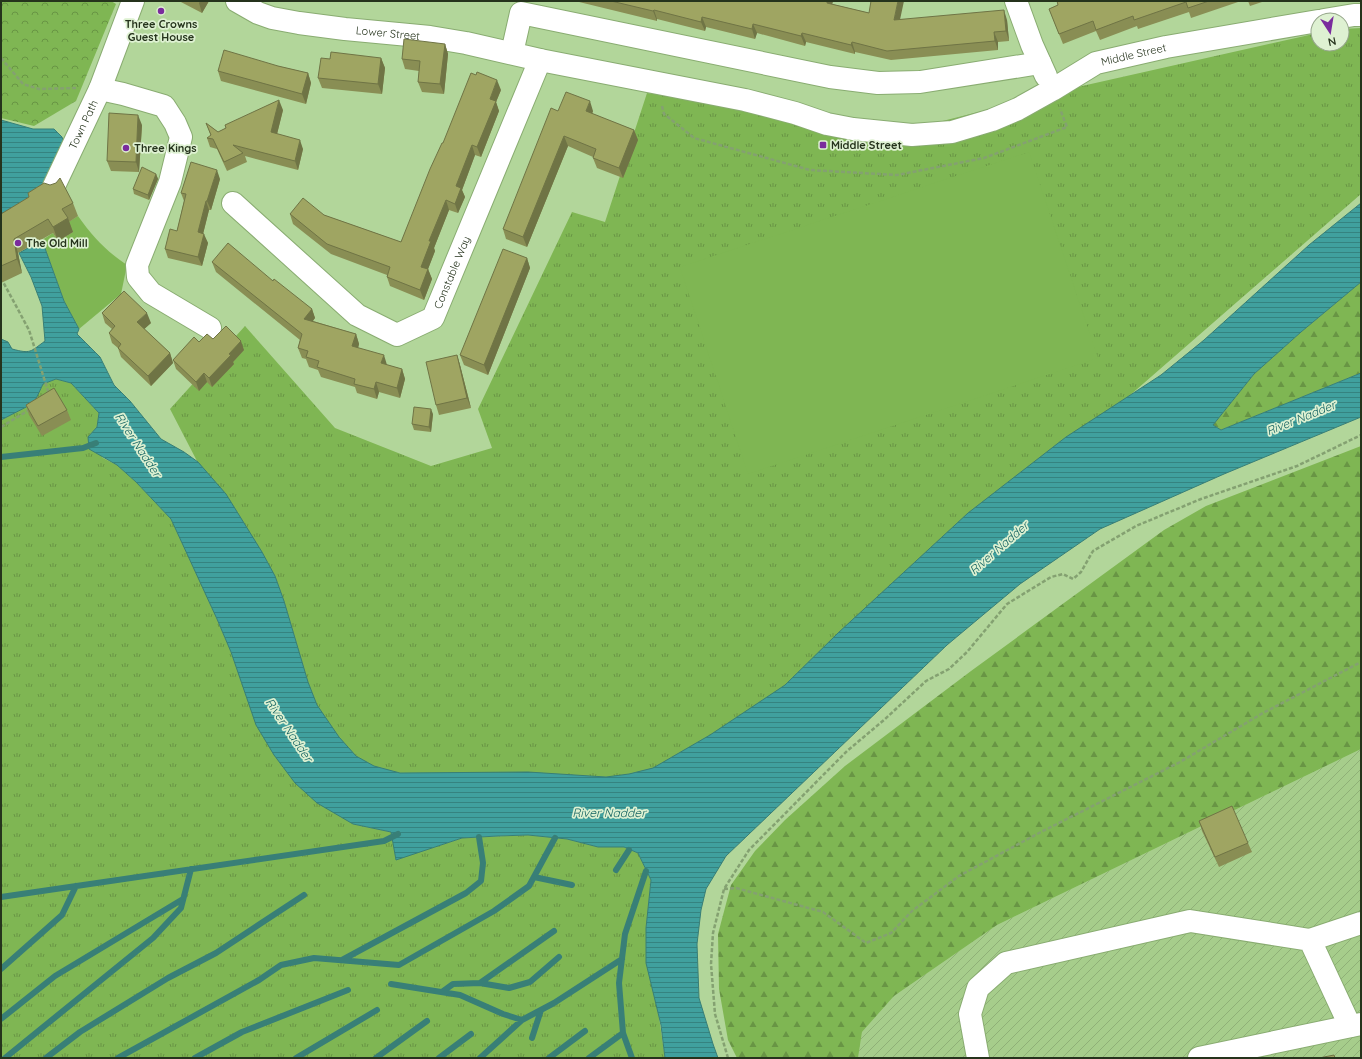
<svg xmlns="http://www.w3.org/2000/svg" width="1362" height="1059" viewBox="0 0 1362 1059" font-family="Quicksand,sans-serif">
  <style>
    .industrial { fill: url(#industrial-furrows) }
    .grass { fill: url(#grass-tufts) }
    .forest { fill: url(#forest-firs) }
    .park { fill: url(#park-crowns) }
    .garden { fill: #7fb653 }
    .water { fill: url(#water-rules); stroke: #387f77 }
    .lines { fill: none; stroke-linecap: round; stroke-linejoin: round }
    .stream { stroke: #387f77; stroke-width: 6 }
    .minor-casing { stroke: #89ac71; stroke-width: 24 }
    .path { stroke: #84a171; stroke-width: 2.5; stroke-dasharray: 4 2; stroke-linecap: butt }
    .minor { stroke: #fff; stroke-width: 22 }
    .wall { fill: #898e54 }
    .shaded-wall { fill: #6f7445 }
    .building { fill: #9fa562; stroke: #6f7445 }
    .poi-dot { fill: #7a2c9d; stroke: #def1d2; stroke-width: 1.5 }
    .labels { text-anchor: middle; stroke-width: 3.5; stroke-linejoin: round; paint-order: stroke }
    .poi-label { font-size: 11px; font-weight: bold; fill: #25331c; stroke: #def1d2; text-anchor: start }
    .street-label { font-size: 11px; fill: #25331c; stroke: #def1d2 }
    .water-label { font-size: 12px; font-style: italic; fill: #156462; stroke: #def1d2 }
  </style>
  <defs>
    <pattern id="industrial-furrows" width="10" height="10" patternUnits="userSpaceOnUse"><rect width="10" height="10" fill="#a6cd8b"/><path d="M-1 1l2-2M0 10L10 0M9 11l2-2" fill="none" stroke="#8fb077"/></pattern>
    <pattern id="grass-tufts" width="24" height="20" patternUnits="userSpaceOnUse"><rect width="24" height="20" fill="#7fb653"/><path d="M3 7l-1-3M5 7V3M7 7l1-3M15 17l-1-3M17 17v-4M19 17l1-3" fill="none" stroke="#689544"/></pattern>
    <pattern id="forest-firs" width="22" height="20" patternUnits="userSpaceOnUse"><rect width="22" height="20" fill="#7fb653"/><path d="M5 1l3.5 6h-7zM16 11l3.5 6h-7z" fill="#689544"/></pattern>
    <pattern id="park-crowns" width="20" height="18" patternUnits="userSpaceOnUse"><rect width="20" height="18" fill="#7fb653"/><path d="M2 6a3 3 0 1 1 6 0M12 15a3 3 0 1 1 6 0" fill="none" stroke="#689544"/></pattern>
    <pattern id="water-rules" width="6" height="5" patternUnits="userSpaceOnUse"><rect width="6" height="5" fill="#40a09e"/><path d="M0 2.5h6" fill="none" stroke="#358380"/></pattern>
  </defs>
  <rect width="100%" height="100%" fill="#b2d69a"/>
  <!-- industrial -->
  <path class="industrial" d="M1361 749V1058H858L862 1032 894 996 997 925Z"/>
  <!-- grass -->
  <path class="grass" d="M1361 28V194L672 794 415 789 342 761 198 463 170 409 245 326 335 428 431 466 492 448 478 409 572 212 605 222 647 93 706 99 891 134 1082 86 1318 33V44H1342V29Z
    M56 379 71 383 99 413 97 427 88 437 103 458 117 465 136 482 171 519 204 588 231 652 353 824 391 832 432 848 462 838 528 835 567 839 598 847H624L638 853 651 880 646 928 665 1058H1V420L34 403 43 384Z"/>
  <!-- forest -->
  <path class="forest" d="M1361 282V373L1221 430 1213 425 1254 374 1301 332Z
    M1361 446V749L997 925 894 996 862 1032 858 1058H737L728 1040 719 989 718 934 731 885 755 851 785 820 845 766 971 671 1164 530 1206 506Z"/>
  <!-- park -->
  <path class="park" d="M1 1H111L116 4 76 101 34 126 1 118Z"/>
  <!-- garden -->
  <path class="garden" d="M1029 152 1098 358 748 474 680 267Z
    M78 216C93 237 106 251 127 265L121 294 79 329 64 301 42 240 53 233 58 241 73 232 67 223Z"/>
  <!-- water -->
  <path class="water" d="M1 120 33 129H54L62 137 66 150 51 182 7 214H1Z
    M1361 203V282L1301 332 1254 374 1213 425 1221 430 1361 373V417L1224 474 1100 529 1020 584 947 645 726 856 706 889 701 910 697 944 699 998 713 1044 718 1058H665L661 1025 646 963V928L651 880 638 853 624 847H598L567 839 528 835 498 836 462 838 396 860 391 832 353 824 317 803 295 783 274 755 256 725 231 652 217 619 171 519 136 482 117 465 89 449 88 437 97 427 99 413 71 383 56 379 43 384 34 403 1 420V339L8 342 12 349C31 354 30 352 45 341L42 306 31 277 19 253 42 240 64 301 79 329 77 334 100 357 114 385 130 401 161 439 184 452 198 462 226 494 262 552 275 576 284 601 308 682 317 705 339 737 356 756 374 766 400 773 528 772 606 777 629 774 653 768 710 735 785 685 838 633 968 513 1066 437 1161 375 1204 340 1309 245Z"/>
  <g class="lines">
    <!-- stream -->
    <path class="stream" d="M1 457 83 448 96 443
      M616 870 629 850
      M534 877 572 885
      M1 897 384 841 398 834
      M342 960 466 893 481 881 483 863 479 837
      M1 969 62 915 76 886
      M480 983 554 931
      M391 984 460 995 503 1014 522 1020 554 1003 622 959
      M442 992 453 984 480 983 509 988 530 982 559 957
      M1 1019 55 976 183 899
      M532 1038 541 1010
      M5 1058 153 938 181 908 191 869
      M46 1058 80 1032 168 978 216 953 304 895
      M118 1058 259 980 281 965 314 958 399 965 494 911 529 886 555 838
      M195 1058 242 1032 348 990
      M296 1058 377 1010
      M376 1058 427 1021
      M439 1058 471 1034
      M480 1058 522 1020
      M549 1058 585 1031
      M589 1058 623 1033
      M632 1058 623 1033 619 983 625 934 646 871"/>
    <!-- minor casing -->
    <g class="minor-casing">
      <g id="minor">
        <path id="s1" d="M237 1 258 13 272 18 299 23 345 29 430 37 466 43 540 60 745 100 795 113 827 124 853 129 912 135 952 132 992 120 1018 109 1052 90 1096 63 1166 47 1318 21"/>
        <path d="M1016 1 1032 45 1046 76"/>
        <path d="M1324 20 1354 15H1361"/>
        <path d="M512 53 521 13 830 77 878 83 920 82 1040 63"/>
        <path d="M100 89 123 94 164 106 175 123 181 137 170 182 137 265 138 277 151 293 210 328"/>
        <path id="s2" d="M54 186 100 89 133 1"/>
        <path id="s3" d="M233 203 357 315 397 335 433 318 540 60"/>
        <path d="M1310 940 1361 923"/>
        <path d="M978 1058 970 1014 978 988 1006 963 1190 921 1310 940 1350 1026"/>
        <path d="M1199 1058 1361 1024"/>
      </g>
    </g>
    <!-- path -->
    <path class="path" d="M1 58 23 84 39 89 76 88
      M662 106 664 114 694 138 810 170 897 175 984 158 1067 127 1060 109
      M1 278 29 330 48 391 46 395
      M1 427 29 410
      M724 889 736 888 823 912 866 943 891 933 912 911 959 876 1039 833 1180 762 1263 713 1361 662
      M728 1058 715 1014 711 964 713 933 724 889 749 850 847 751 884 720 926 681 949 669 967 652 1007 604 1051 577 1063 574 1073 579 1081 572 1093 551 1136 526 1201 499 1297 466 1361 435"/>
    <!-- minor -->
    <use href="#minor" class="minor"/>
  </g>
  <!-- wall -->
  <path class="wall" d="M179 1H209L202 13Z
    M575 1H833L832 4 869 13 900 19 1007 20 1009 41 998 42V50L891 60 855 52V54L806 42 805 46 757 33 755 39 706 27 705 31 657 19V21Z
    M1057 1H1241L1191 18 1189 12 1138 29 1137 26 1100 40 1096 31 1063 44 1049 9 1058 5Z
    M1248 1H1265L1250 6Z
    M445 44 448 54 444 94 422 92 418 82 419 71 405 69 402 59Z
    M381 58 385 68 382 94 322 88 318 78Z
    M278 66 308 73 311 83 306 104 221 81 218 71Z
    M501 90 496 102 499 111 481 157 475 155 462 190 465 197 458 213 449 210 434 248 435 251 428 269 432 279 424 300 390 286 387 277V275L331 254 293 224 290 214 324 215 401 242 443 143Z
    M283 110 277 134 303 149 298 170 245 156 247 162 227 171 217 149 210 147 207 138 211 136 206 123 218 132 226 128 225 125Z
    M558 111H593L592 114 634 130 638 140 623 178 597 168 593 158V157L568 146 527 247 506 239 503 229Z
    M142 125 139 172 111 171 107 161Z
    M156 174 158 179 149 200 134 194 133 189Z
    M220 179 211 210H209L203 234 208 243 202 266 168 258 165 249 177 231 184 201 181 193Z
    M50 185 73 203 78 216 69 222 73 232 58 241 53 233 18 253 22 273 1 283V214Z
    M527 258 530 268 488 375 464 365 460 355Z
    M212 262 273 281 312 309 315 318 313 321 356 334 359 344 358 348 387 365 402 369 405 379 400 398 379 392 377 399 357 393 355 387 321 377 318 370 309 367 306 359 302 358 298 348 300 340 216 272Z
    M102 313 151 323 144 329 170 353 173 363 151 386 121 357 118 348 112 343 109 333 112 329 105 323Z
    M213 339 244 350 233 362 234 364 212 387 207 382 199 391 176 369 173 360 199 342Z
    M457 355 460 365 471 408 439 415 436 405Z
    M26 405 67 410 71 420 42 436 29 415Z
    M433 414 431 432 414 430 412 424Z
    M1199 821 1248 843 1252 852 1219 867 1202 831Z"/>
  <!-- shaded-wall -->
  <path class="shaded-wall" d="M200 1H209L202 13 199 3Z
    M827 1H833L830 12 827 3Z
    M898 1H904L898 29 894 20Z
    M654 10 657 19V21L653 11Z
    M1004 10 1007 20 1009 41 1006 31Z
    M702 17 706 27 705 31 701 22Z
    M753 24 757 33 755 39 752 29Z
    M994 32 998 42V50L995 41Z
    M802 33 806 42 805 46 801 36Z
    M852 42 855 52V54L851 45Z
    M445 44 448 54 444 94 440 84Z
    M381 58 385 68 382 94 378 84Z
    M308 73 311 83 306 104 302 94Z
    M497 80 501 90 496 102 499 111 481 157 477 147 490 99Z
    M279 100 283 110 275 142 271 132Z
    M590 101 593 111 589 121 586 111Z
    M138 115 142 125 139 172 136 162Z
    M634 130 638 140 623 178 619 168Z
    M564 136 568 146 527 247 523 237Z
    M300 140 303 149 298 170 295 161Z
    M472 145 475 155 462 190 465 197 458 213 455 204 456 186Z
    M217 170 220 179 211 210 207 201Z
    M156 174 158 179 149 200 148 195Z
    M446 200 449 210 434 248 435 251 425 277 421 267 429 241Z
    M206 201 209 210 201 242 198 232Z
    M68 218 73 232 58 241 53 227Z
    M204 234 208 243 202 266 198 257Z
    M14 239 18 253 22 273 17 259Z
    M527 258 530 268 488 375 484 365Z
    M428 269 432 279 424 300 420 290Z
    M312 309 315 318 307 328 304 319Z
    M147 313 151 323 141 332 137 322Z
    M356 334 359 344 356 356 352 346Z
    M241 341 244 350 233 362 234 364 212 387 209 378 229 354Z
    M170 353 173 363 151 386 148 376Z
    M384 355 387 365 381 363Z
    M457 355 460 365 471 408 467 398Z
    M402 369 405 379 400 398 397 388Z
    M204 373 207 382 199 391 196 382Z
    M376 382 379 392 377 399 374 389Z
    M431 409 433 414 431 432 429 427Z"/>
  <!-- building -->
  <path class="building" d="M611 1H827V3L869 13 871 1H898L894 20 1004 10 1006 31 994 32 995 41 887 51 852 42 851 45 802 33 801 36 753 24 752 29 702 17 701 22 654 10 653 11Z
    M1057 1H1209L1188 8 1186 2 1134 20 1133 16 1096 30 1093 21 1059 34 1049 9 1058 5Z
    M404 39 445 44 440 84 418 82 420 61 402 59Z
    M224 50 278 66 308 73 302 94 218 71Z
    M331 52 381 58 378 84 318 78 321 58 330 59Z
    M477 72 497 80 490 99 496 101 477 147 472 145 456 186 461 188 455 204 446 200 429 241H431L421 267 428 269 420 290 387 277 390 267 327 244 290 214 303 198 324 215 401 242 430 169 442 143H443L471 73 476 75Z
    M566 92 590 101 586 111 634 130 619 168 593 158 596 149 564 136 523 237 503 229 551 108 558 111Z
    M279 100 271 132 300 140 295 161 233 145 243 153 224 162 213 139 207 138 211 135 206 123 218 132 226 128 225 125Z
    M109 113 138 115 136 162 107 161Z
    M191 162 217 170 207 201H206L198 232 204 234 198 257 165 249 170 229 177 231 186 194 181 193Z
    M142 167 156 174 148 195 133 189Z
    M60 178 73 203 62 209 68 218 53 227 48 219 14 239 17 259 1 266V214L29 197 28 193 44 183 50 185 56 183Z
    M228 243 273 281 274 279 312 309 304 319 356 334 352 346 384 355 381 363 402 369 397 388 376 382 374 389 354 384 355 379 317 367 319 361 306 357 308 351 298 348 302 334 212 262Z
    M503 249 527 258 484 365 460 355Z
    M124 291 147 313 137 322 170 353 148 376 118 348 121 344 109 333 115 326 102 313Z
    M226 326 241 341 229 354 231 355 209 378 204 373 196 382 173 360 194 337 199 342 207 334 213 339Z
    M457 355 467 398 436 405 426 362Z
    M54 388 67 410 38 426 26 405Z
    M414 407 431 409 429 427 412 424Z
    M1232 806 1248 843 1215 857 1199 821Z
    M1334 1055 1335 1058H1319Z"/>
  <!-- markers -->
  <g class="poi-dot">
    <circle cx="161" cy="11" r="4"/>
    <rect x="819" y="141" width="8" height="8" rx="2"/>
    <circle cx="126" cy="148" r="4"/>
    <circle cx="18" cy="243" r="4"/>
  </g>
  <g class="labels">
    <!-- poi labels -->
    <g class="poi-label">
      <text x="161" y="28" text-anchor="middle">Three Crowns<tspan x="161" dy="13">Guest House</tspan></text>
      <text x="831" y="149">Middle Street</text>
      <text x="134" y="152">Three Kings</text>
      <text x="26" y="247">The Old Mill</text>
    </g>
    <!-- street labels -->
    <g class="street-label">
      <text dy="4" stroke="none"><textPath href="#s1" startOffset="156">Lower Street</textPath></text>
      <text dy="4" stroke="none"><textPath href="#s1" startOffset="930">Middle Street</textPath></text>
      <text dy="4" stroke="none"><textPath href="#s2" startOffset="68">Town Path</textPath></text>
      <text dy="4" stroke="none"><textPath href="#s3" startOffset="301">Constable Way</textPath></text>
    </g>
    <!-- water labels -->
    <g class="water-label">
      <text transform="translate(1301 418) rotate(-22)" y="4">River Nadder</text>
      <text transform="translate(138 445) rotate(57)" y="4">River Nadder</text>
      <text transform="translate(999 548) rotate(-41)" y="4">River Nadder</text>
      <text transform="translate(289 730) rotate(56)" y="4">River Nadder</text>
      <text x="609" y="817">River Nadder</text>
    </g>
  </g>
  <!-- border -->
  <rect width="1362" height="1059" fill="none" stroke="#25331c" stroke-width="4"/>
  <!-- north arrow -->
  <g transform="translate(1330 32) rotate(168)"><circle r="19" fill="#def1d2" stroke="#94a589"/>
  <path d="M0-3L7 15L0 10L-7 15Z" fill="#7a2c9d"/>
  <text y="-6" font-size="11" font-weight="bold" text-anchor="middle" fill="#25331c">N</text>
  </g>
</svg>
